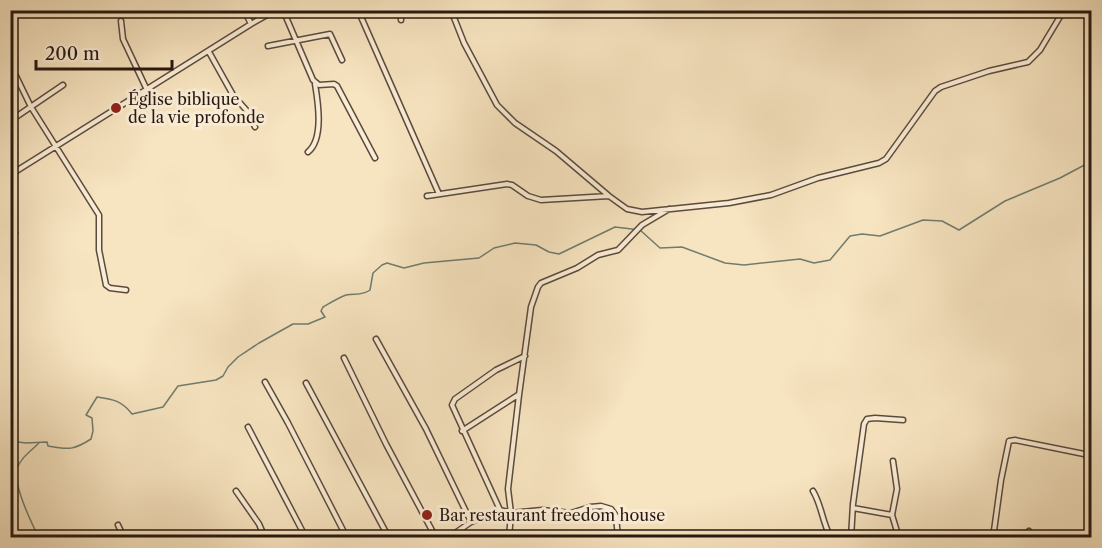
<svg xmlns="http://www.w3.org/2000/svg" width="1102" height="548" viewBox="0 0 1102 548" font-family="'Libre Caslon Text',serif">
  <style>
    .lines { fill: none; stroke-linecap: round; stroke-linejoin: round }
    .stream { stroke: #6f7c6e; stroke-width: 1.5 }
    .street-casing { stroke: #5b4b3d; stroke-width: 7 }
    .street { stroke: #faedd6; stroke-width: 4 }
    .poi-dot { fill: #8f2418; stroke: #faedd6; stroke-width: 2 }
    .labels { text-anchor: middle; stroke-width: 6; stroke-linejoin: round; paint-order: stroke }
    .poi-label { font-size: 16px; fill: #271811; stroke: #faedd6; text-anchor: start }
  </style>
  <rect width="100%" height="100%" fill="#f7e4c0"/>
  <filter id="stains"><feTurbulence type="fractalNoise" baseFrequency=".00333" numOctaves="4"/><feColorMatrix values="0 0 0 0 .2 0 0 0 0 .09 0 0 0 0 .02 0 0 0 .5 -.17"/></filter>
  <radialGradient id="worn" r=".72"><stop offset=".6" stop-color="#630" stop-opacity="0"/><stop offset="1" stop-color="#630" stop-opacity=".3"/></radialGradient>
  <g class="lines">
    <!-- stream -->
    <path class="stream" d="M10 441 26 443 47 442 48 446C69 450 74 450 91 439L93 431 92 418 86 415 97 397C113 399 122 401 132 414L163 407 178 386 216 380 223 376 228 367 238 357 259 343 293 324H308L325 317 321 311 323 307C330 303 338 298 346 295 355 293 362 296 370 290L373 273 382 265 387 263 404 268 424 263 479 258 494 248 515 243 536 245 549 252 559 254 615 227 640 230 660 248 682 247 725 263 744 265 800 259 814 263 830 260 850 236 862 234 880 236 923 220 942 221 959 230 1005 201 1060 178 1092 161
      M39 538C31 522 13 485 17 469 20 458 32 450 39 443"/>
    <!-- street casing -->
    <g class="street-casing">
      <path id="street" d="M244 10 251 24
        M283 10 313 80 319 85 334 84 337 86 375 158
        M358 10 439 194
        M400 10 401 20
        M451 10 464 43 497 105 515 123 556 151 609 196
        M121 21 123 39 147 90
        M268 46 330 34 342 60
        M209 52 233 95 248 112 255 127
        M10 70 16 76 31 107 99 215V250L106 285 110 288 126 290
        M10 121 63 85
        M308 152C324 139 318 102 315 84
        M10 175 251 24 276 10
        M427 196 507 184 512 185 528 196 541 200 609 196 627 209 642 212 729 203 771 195 818 178 879 163 886 159 935 91 941 87 989 71 1028 62 1040 50 1064 10
        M10 227 15 233
        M376 339 426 429 471 522
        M344 358 386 444 436 538
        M265 382 288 423 347 538
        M306 383 389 538
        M248 427 306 538
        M462 431 518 395
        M236 491 259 524 265 538
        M813 491C822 506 822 522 831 538
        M853 508 892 515 899 538
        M500 510 452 405 455 399 496 370 525 356
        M892 515 897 489 893 461
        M118 525 124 538
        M448 538 471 522 500 510 511 513 542 510 571 513 590 507 601 506 611 509 616 516 618 538
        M509 538 511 513 508 489 519 395 531 307 538 287 541 283 577 268 598 255 618 250 642 225 669 209
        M851 538 853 504 864 424 867 419 875 418 903 420
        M993 538 1001 480 1009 441 1015 440 1084 454
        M1020 538 1029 531"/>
    </g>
    <!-- street -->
    <use href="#street" class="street"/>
  </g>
  <!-- markers -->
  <g class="poi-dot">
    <circle cx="116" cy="108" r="6"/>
    <circle cx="427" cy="515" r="6"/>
  </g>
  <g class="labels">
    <!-- poi labels -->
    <g class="poi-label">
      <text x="128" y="105">Église biblique<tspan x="128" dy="18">de la vie profonde</tspan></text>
      <text x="439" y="521">Bar restaurant freedom house</text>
    </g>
  </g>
  <!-- margin -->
  <rect width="1102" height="548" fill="none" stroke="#f7e4c0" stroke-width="36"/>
  <rect x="12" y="12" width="1078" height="524" fill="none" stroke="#271811" stroke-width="3"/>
  <rect x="18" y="18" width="1066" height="512" fill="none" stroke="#271811" stroke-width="1.5"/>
  <!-- scale -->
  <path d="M36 60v9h136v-9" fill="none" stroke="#271811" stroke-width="3"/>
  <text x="45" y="60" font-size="18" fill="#271811" stroke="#faedd6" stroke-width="4.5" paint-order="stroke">200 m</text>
  <rect width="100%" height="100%" filter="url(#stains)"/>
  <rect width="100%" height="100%" fill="url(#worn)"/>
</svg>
